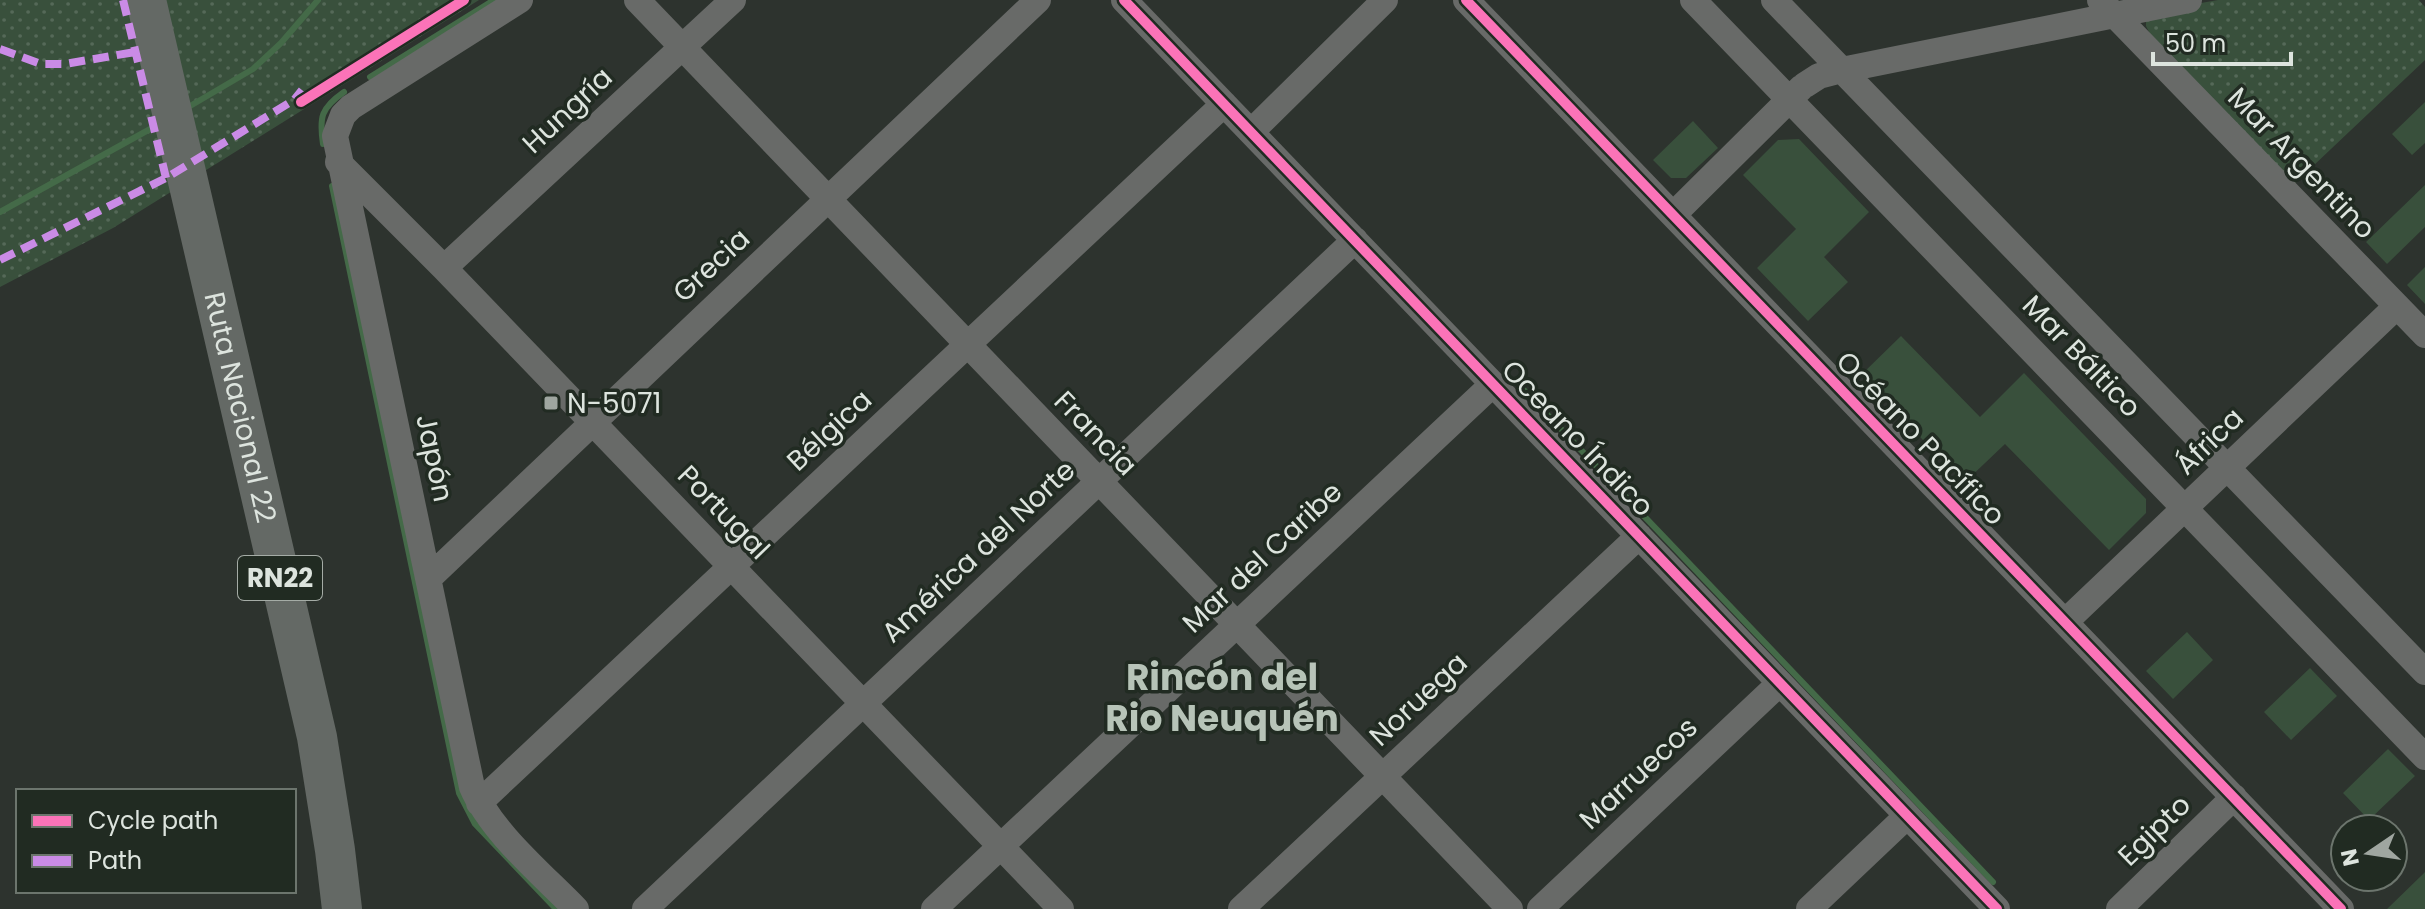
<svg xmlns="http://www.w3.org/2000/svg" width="2425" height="909" viewBox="0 0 2425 909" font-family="Poppins,sans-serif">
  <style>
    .green { fill: #39503c }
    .park { fill: url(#park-dots) }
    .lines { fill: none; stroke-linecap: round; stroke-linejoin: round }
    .stream { stroke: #446a48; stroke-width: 6 }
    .minor { stroke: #686a68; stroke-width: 26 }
    .highway { stroke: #646965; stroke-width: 40 }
    .quiet { stroke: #ca8be6; stroke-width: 8; stroke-dasharray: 16 8; stroke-linecap: butt }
    .cycleway-casing { stroke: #212b22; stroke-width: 15 }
    .cycleway { stroke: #fb73b8; stroke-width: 10 }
    .poi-dot { fill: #9fa6a0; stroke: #212b22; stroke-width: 3 }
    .labels { text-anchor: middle; stroke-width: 7; stroke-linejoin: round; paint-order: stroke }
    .shield { fill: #212b22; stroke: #a5aca6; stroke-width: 2 }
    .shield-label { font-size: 26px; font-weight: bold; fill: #dde4de }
    .street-label { font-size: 28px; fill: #dde4de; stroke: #212b22 }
    .poi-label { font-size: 28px; fill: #dde4de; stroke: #212b22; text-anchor: start }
    .district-label { font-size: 36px; font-weight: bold; fill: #b7c4b8; stroke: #212b22 }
  </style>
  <defs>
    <pattern id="park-dots" width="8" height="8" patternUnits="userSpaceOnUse" patternTransform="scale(2)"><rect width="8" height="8" fill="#39503c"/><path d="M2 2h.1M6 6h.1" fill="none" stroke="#556958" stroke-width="1.8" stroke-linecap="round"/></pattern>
  </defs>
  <rect width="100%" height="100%" fill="#2d332e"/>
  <!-- green -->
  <path class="green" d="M2425 102V143L2412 155 2392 134Z
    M1693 121 1718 148 1686 178H1671L1653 160Z
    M1799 139 1869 212 1824 257 1848 282 1808 321 1757 268 1796 229 1743 175 1778 140Z
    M2425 185V227L2387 264 2366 242Z
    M2425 267V304L2407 285Z
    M1901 336 1980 417 2024 373 2146 499V513L2109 550 2005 444 1964 483 1861 375Z
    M2187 632 2213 660 2173 699 2146 671Z
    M2310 668 2337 696 2291 740 2264 712Z
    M2388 749 2415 776 2369 820 2343 793Z
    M2425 872V909H2387L2422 875Z"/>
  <!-- park -->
  <path class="park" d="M0 0H479L113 228 0 287Z
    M2218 0H2419L2425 7V60L2294 184 2150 34 2146 26V20L2156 11Z"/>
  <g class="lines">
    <!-- stream -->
    <path class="stream" d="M370 77 494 0
      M185 109 253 69 281 43 318 0
      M323 144C319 117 321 108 344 92
      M332 186 459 793 475 824 556 909
      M0 212 161 123
      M1520 386 1993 882"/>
    <!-- minor -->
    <path class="minor" d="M520 0 351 107 343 115 335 136 472 787C491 832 542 874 576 909
      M637 0 1510 909
      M1124 0 1997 909
      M1466 0 2341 909
      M1693 0 2425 757
      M1774 0 2425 672
      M2100 0 2425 335
      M1805 85 1819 76 1842 70 2189 0
      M1251 132 1385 0
      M338 162 444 268 1061 909
      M1673 215 1801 88
      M444 268 733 0
      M429 578 1038 0
      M2065 622 2397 306
      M479 803 1224 104
      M645 909 1355 240
      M934 909 1493 384
      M1241 909 1639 536
      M1540 909 1780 683
      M1809 909 1907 816
      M2119 909 2234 797"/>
    <!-- highway -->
    <path class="highway" id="s1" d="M146 0 317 737 335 850 342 909"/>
    <!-- quiet -->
    <path class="quiet" d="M123 0 166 178
      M0 49 41 64H65L135 52
      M0 260 166 178 294 100 302 90"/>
    <!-- cycleway casing -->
    <g class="cycleway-casing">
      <path id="cycleway" d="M1124 0 1997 909
        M1466 0 2341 909
        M301 102 464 0"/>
    </g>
    <!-- cycleway -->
    <use href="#cycleway" class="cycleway"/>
  </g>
  <!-- markers -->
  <rect class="poi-dot" x="543" y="395" width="16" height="16" rx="4"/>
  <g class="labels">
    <!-- shield labels -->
    <rect class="shield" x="238" y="556" width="84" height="44" rx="6"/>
    <g class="shield-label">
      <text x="280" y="587">RN22</text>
    </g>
    <!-- street labels -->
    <g class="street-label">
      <text transform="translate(567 110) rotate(-43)" y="10">Hungría</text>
      <text transform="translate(2302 163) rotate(46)" y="10">Mar Argentino</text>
      <text transform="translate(711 265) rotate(-43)" y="10">Grecia</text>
      <text transform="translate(2082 356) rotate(46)" y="10">Mar Báltico</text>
      <text dy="10" stroke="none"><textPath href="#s1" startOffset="418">Ruta Nacional 22</textPath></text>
      <text transform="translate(829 430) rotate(-43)" y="10">Bélgica</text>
      <text transform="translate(1096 433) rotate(46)" y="10">Francia</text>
      <text transform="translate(1578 438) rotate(46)" y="10">Oceano Índico</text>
      <text transform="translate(1921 438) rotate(46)" y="10">Océano Pacífico</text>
      <text transform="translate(2209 441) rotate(-44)" y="10">África</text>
      <text transform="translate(435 458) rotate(78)" y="10">Japón</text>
      <text transform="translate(724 512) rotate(46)" y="10">Portugal</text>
      <text transform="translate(978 551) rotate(-43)" y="10">América del Norte</text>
      <text transform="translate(1262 557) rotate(-43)" y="10">Mar del Caribe</text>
      <text transform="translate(1418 699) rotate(-43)" y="10">Noruega</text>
      <text transform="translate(1638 773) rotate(-43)" y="10">Marruecos</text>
      <text transform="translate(2154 830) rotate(-44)" y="10">Egipto</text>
    </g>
    <!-- poi labels -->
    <g class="poi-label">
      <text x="567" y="413">N-5071</text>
    </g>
    <!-- district labels -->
    <g class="district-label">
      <text x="1222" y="690">Rincón del<tspan x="1222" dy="41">Rio Neuquén</tspan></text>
    </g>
  </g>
  <!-- legend -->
  <rect x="16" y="789" width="280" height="104" fill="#212b22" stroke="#6c756d" stroke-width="2"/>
  <rect x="32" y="815" width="40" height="12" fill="#fb73b8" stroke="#6c756d" stroke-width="2"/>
  <text x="88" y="829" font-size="24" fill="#dde4de">Cycle path</text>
  <rect x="32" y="855" width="40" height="12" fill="#ca8be6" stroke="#6c756d" stroke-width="2"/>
  <text x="88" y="869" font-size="24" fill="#dde4de">Path</text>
  <!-- north arrow -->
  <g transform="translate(2369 853) rotate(257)"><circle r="38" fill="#212b22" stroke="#6c756d" stroke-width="2"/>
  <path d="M0-6L14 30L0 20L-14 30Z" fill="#9fa6a0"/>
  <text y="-12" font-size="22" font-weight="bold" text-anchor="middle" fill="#dde4de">N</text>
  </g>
  <!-- scale -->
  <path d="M2153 52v12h138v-12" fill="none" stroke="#dde4de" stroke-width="4"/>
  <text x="2165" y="52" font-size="24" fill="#dde4de" stroke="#212b22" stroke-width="6" paint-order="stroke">50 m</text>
</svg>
